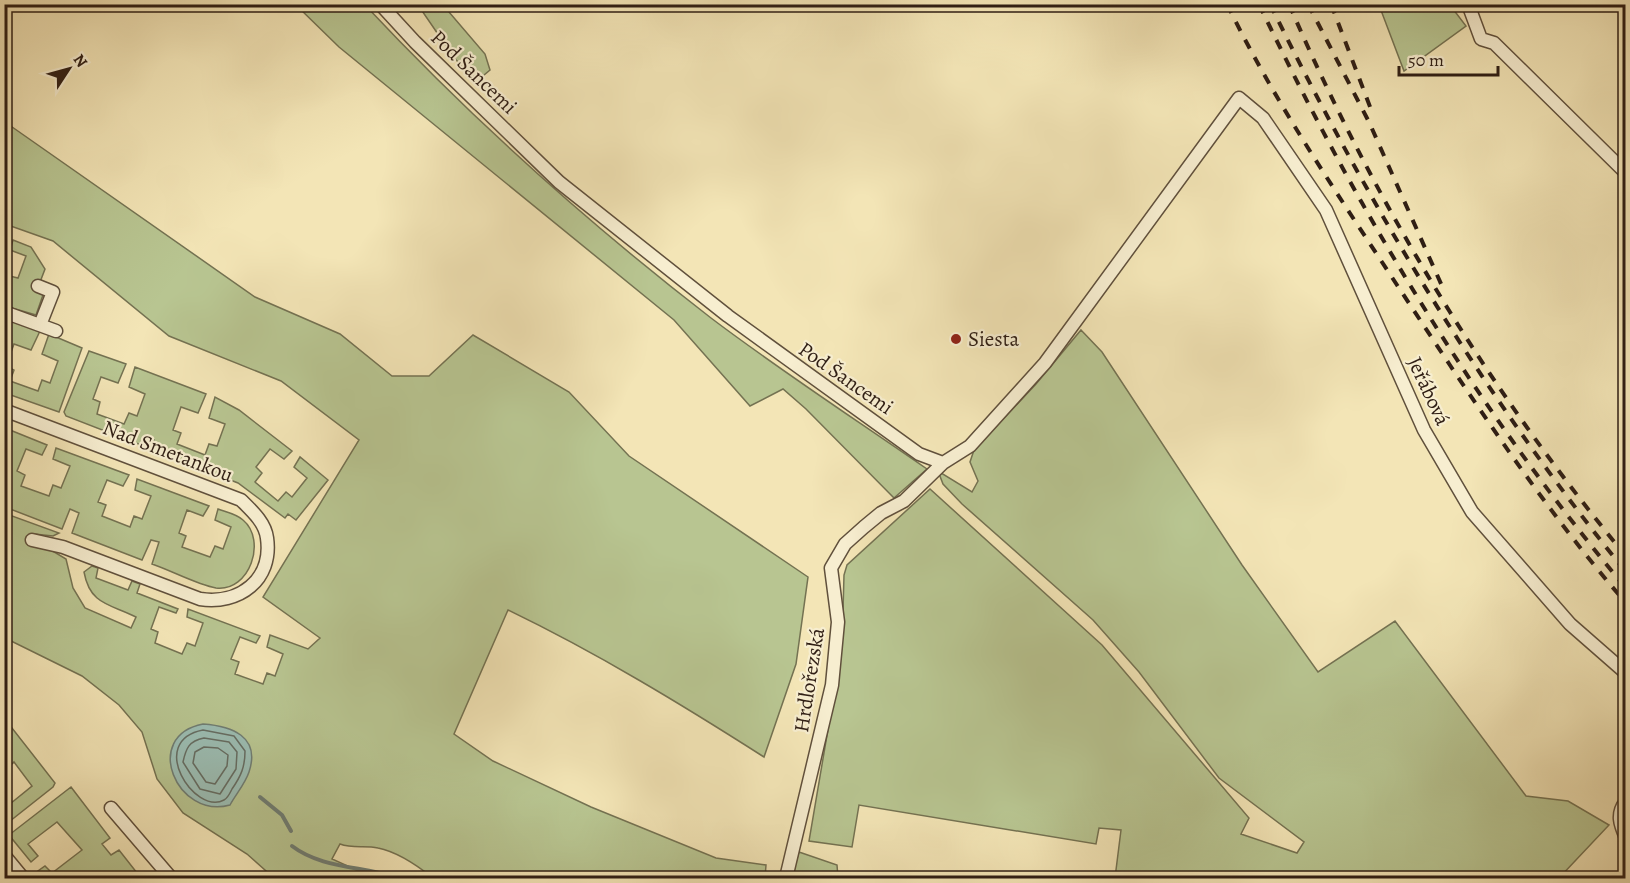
<svg xmlns="http://www.w3.org/2000/svg" width="1630" height="883" viewBox="0 0 1630 883" font-family="Alegreya,serif">
  <style>
    .green { fill: #b8c591; stroke: #747252; stroke-width: 1.5 }
    .water { fill: #9cbeb4; stroke: #707e74; stroke-width: 1.5 }
    .lines { fill: none; stroke-linecap: round; stroke-linejoin: round }
    .shore { stroke: #666e64; stroke-width: 1.5 }
    .stream { stroke: #707e74; stroke-width: 4 }
    .street-casing { stroke: #60503c; stroke-width: 15 }
    .street { stroke: #f7eed0; stroke-width: 12 }
    .rail { stroke: #2f1e14; stroke-width: 4; stroke-dasharray: 10 10; stroke-linecap: butt }
    .poi-dot { fill: #8f2418; stroke: #f7eed0; stroke-width: 2 }
    .labels { text-anchor: middle; stroke-width: 4.5; stroke-linejoin: round; paint-order: stroke }
    .street-label { font-size: 21px; fill: #2f1e14; stroke: #f7eed0 }
    .poi-label { font-size: 21px; fill: #2f1e14; stroke: #f7eed0; text-anchor: start }
  </style>
  <rect width="100%" height="100%" fill="#f3e5b6"/>
  <filter id="stains"><feTurbulence type="fractalNoise" baseFrequency=".00333" numOctaves="4"/><feColorMatrix values="0 0 0 0 .2 0 0 0 0 .09 0 0 0 0 .02 0 0 0 .5 -.17"/></filter>
  <radialGradient id="worn" r=".72"><stop offset=".6" stop-color="#630" stop-opacity="0"/><stop offset="1" stop-color="#630" stop-opacity=".3"/></radialGradient>
  <!-- green -->
  <path class="green" d="M296 5H365C471 118 588 223 711 318 781 371 855 419 927 469L894 498 806 409 783 389 750 406 674 320 339 47Z
    M418 5H443L485 54 490 70 478 80 455 59Z
    M1379 5H1450L1466 26 1404 71Z
    M5 122 255 297 340 334 392 376H429L473 335 569 392 629 456 808 577 796 664 764 757C681 704 597 653 508 610L454 734 493 761 591 807 716 858 766 865 765 878H433C418 866 398 852 378 848 365 845 353 849 340 844L332 859 374 878H274L247 854 183 813 157 779 142 732 119 705 82 676 5 638 4 513 59 533 53 536 35 534V547L51 550 66 559 73 588 85 608 131 628 136 617C110 604 90 605 84 572L92 566 98 568 96 578 128 590 132 581 140 584 137 593 178 609 176 613 159 607 151 629 158 632 155 643 182 654 187 643 195 646 203 623 187 617 188 609 260 636 256 643 240 637 231 659 239 662 235 674 263 684 267 673 275 676 283 654 267 647 270 635 308 649 320 638 263 597 359 440 281 381 169 336 53 241 5 224Z
    M13 240 31 247 45 269 37 290 43 295 36 315 5 306 4 286 10 276 18 278 26 256 10 250Z
    M4 318 40 331 31 350 14 344 6 366 14 370 10 381 38 391 42 380 50 383 58 361 42 354 49 334 82 348 59 412 5 393Z
    M1081 330 1102 352 1242 565 1318 672 1395 621 1526 796 1568 801 1609 825 1559 878H1115L1121 830 1099 828 1096 844 859 805 852 847 809 841 842 647 844 575 847 565 930 489 1102 645 1249 818 1241 834 1297 853 1304 842 1219 778 1139 672 1093 620 962 504 943 484 938 471 972 492 978 481 970 462 974 450 1036 384Z
    M89 351 126 364 118 383 101 377 93 399 100 402 97 414 124 424 129 413 137 416 145 394 129 387 135 367 206 394 198 413 181 407 173 430 181 433 177 444 205 455 209 444 217 446 225 424 209 418 215 397 239 410 292 451 284 459 270 449 256 467 262 473 255 482 278 501 286 492 292 497 307 478 294 467 300 457 328 480 296 520 288 514 285 518 238 483 151 449 154 440 145 436 141 445 66 416 64 412Z
    M5 428 47 445 42 455 26 449 17 471 25 475 21 486 49 496 53 485 61 488 70 466 53 459 56 448 129 475 123 486 107 480 98 502 106 505 102 516 130 527 134 516 142 519 151 496 135 490 137 479 209 506 203 516 187 510 179 533 186 536 182 547 210 557 215 546 223 549 231 527 215 520 218 509C226 512 237 514 243 520 267 540 250 592 216 588 198 585 170 570 152 564L159 542 151 540 142 560 72 533 79 513 70 509 62 529 5 507Z
    M5 726 8 731 12 728 55 783 53 787 5 825V808L32 786 14 762 12 764 7 758 5 760Z
    M71 787 110 838 102 844 111 855 119 850 141 878H43L38 871 45 866 52 873 82 850 57 822 28 844 38 856 31 862 9 835Z
    M799 852 837 865 838 878H791Z"/>
  <!-- water -->
  <path class="water" d="M203 724C231 726 261 736 249 772 245 784 236 794 230 805 177 820 141 736 203 724Z"/>
  <g class="lines">
    <!-- shore -->
    <path class="shore" d="M203 730 234 736 245 751C245 767 241 776 232 789 230 793 228 798 224 800 195 816 146 741 203 730Z
      M204 738 229 742 237 752 236 769 220 794 200 789 183 762C186 748 189 741 204 738Z
      M204 747 218 748 228 755 227 766 215 784 206 782 193 763 195 752Z"/>
    <!-- stream -->
    <path class="stream" d="M260 797 282 815 291 831
      M292 846C322 869 364 866 398 878"/>
    <!-- street casing -->
    <g class="street-casing">
      <path id="street" d="M380 4 415 42 559 182 728 316 919 454 943 463
        M1468 4 1481 39 1494 43 1626 173
        M38 286 53 292 40 325
        M4 312 56 331
        M4 410 241 500C251 510 265 522 267 538 273 580 239 605 200 599L63 547 32 540
        M1626 801C1616 814 1620 824 1626 838
        M111 808 171 878
        M4 855 23 878
        M786 878 832 685 838 622 831 568 845 544 864 527 881 513 904 501 943 463 970 446 1045 363 1239 98 1263 118 1326 210 1424 430 1472 512 1570 624 1626 673"/>
    </g>
    <!-- street -->
    <use href="#street" class="street"/>
    <!-- rail -->
    <path class="rail" d="M1227 4C1275 103 1337 193 1397 285 1469 394 1540 504 1626 603
      M1259 4C1358 212 1478 412 1626 588
      M1270 4C1369 206 1484 397 1626 572
      M1289 4C1374 202 1488 390 1626 556
      M1308 4 1369 122 1442 286
      M1331 4 1372 112"/>
  </g>
  <!-- markers -->
  <circle class="poi-dot" cx="956" cy="339" r="6"/>
  <g class="labels">
    <!-- street labels -->
    <g class="street-label">
      <text transform="translate(474 72) rotate(44)" y="7">Pod Šancemi</text>
      <text transform="translate(846 378) rotate(35)" y="7">Pod Šancemi</text>
      <text transform="translate(1429 391) rotate(65)" y="7">Jeřábová</text>
      <text transform="translate(168 451) rotate(21)" y="7">Nad Smetankou</text>
      <text transform="translate(809 680) rotate(-81)" y="7">Hrdlořezská</text>
    </g>
    <!-- poi labels -->
    <g class="poi-label">
      <text x="968" y="346">Siesta</text>
    </g>
  </g>
  <!-- margin -->
  <rect width="1630" height="883" fill="none" stroke="#f3e5b6" stroke-width="24"/>
  <rect x="6" y="6" width="1618" height="871" fill="none" stroke="#2f1e14" stroke-width="3"/>
  <rect x="12" y="12" width="1606" height="859" fill="none" stroke="#2f1e14" stroke-width="1.5"/>
  <!-- north arrow -->
  <g transform="translate(69 69) rotate(54)" stroke="#f7eed0" stroke-width="4.5" paint-order="stroke">
  <path d="M0-4.5L10 22L0 15L-10 22Z" fill="#2f1e14"/>
  <text y="-9" font-size="16" font-weight="bold" text-anchor="middle" fill="#2f1e14">N</text>
  </g>
  <!-- scale -->
  <path d="M1399 66v9h99v-9" fill="none" stroke="#2f1e14" stroke-width="3"/>
  <text x="1408" y="66" font-size="18" fill="#2f1e14" stroke="#f7eed0" stroke-width="4.5" paint-order="stroke">50 m</text>
  <rect width="100%" height="100%" filter="url(#stains)"/>
  <rect width="100%" height="100%" fill="url(#worn)"/>
</svg>
